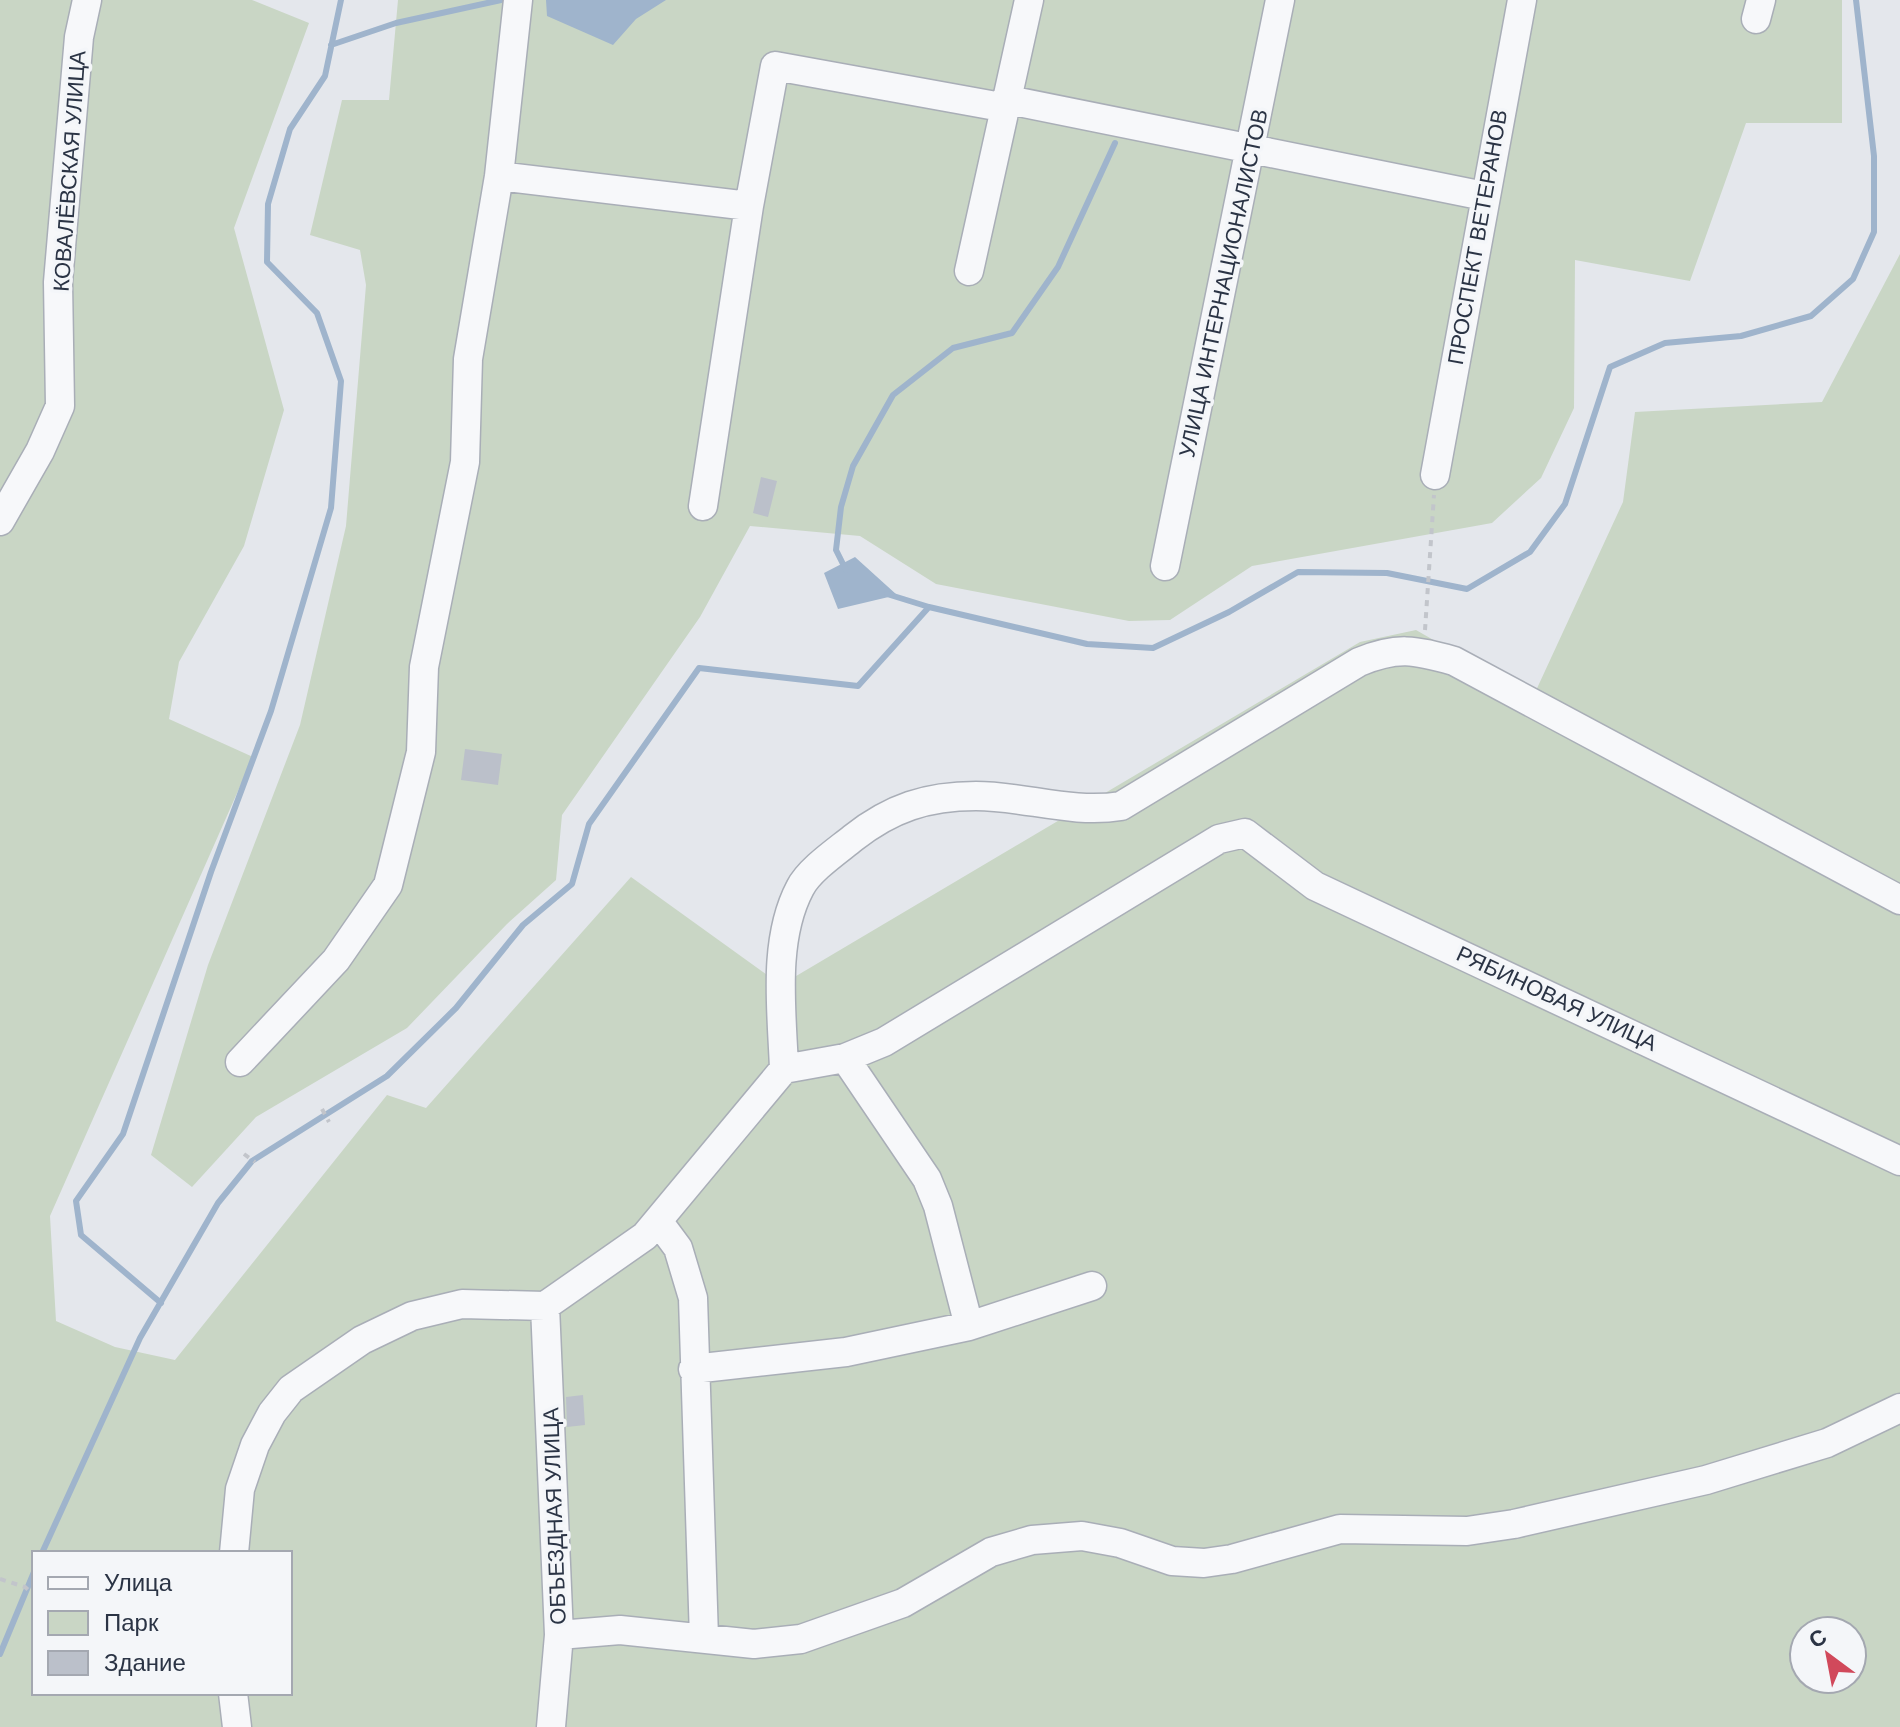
<svg xmlns="http://www.w3.org/2000/svg" width="1900" height="1727" viewBox="0 0 1900 1727" font-family="Arial,sans-serif">
  <style>
    .green { fill: #c9d6c5; fill-rule: evenodd }
    .water { fill: #9fb4cc }
    .lines { fill: none; stroke-linecap: round; stroke-linejoin: round }
    .stream { stroke: #9fb4cc; stroke-width: 6 }
    .building { fill: #bbc0ca }
    .minor-casing { stroke: #a9aeb7; stroke-width: 31 }
    .path { stroke: #c2c5cb; stroke-width: 4; stroke-dasharray: 6 6; stroke-linecap: butt }
    .minor { stroke: #f7f8fa; stroke-width: 28 }
    .labels { text-anchor: middle; stroke-width: 7; stroke-linejoin: round; paint-order: stroke }
    .street-label { font-size: 22px; fill: #2b3445; stroke: #f4f6f9 }
  </style>
  <rect width="100%" height="100%" fill="#e4e7ec"/>
  <!-- green -->
  <path class="green" d="M0 0H252L309 23 234 228 284 410 244 546 179 662 169 719 253 757 50 1216 56 1321 115 1347 175 1360 387 1095 426 1108 631 877 781 985 1360 642 1416 630 1533 697 1623 502 1635 412 1822 402 1900 254V1727H0ZM34 1553H290V1693H34ZM1804 1631H1852V1679H1804Z
    M398 0H1842V123H1746L1690 281 1575 260 1574 408 1541 478 1492 523 1252 566 1170 620 1129 621 936 584 860 536 750 526 700 617 562 815 556 880 507 924 407 1028 256 1117 192 1187 151 1155 208 965 300 725 346 526 366 285 360 250 310 235 342 100H389Z"/>
  <!-- water -->
  <path class="water" d="M546 0H666L636 19 613 45 547 16Z
    M855 557 897 595 838 609 824 573Z"/>
  <g class="lines">
    <!-- stream -->
    <path class="stream" d="M331 45 396 23 501 0
      M846 570 836 550 841 507 853 466 893 395 953 348 1012 333 1058 267 1115 143
      M887 594 929 607
      M161 1303 81 1235 76 1201 123 1134 211 872 271 711 331 508 341 381 317 313 267 262 268 204 290 129 325 76 341 0
      M42 1553 140 1338 218 1203 252 1161 387 1076 456 1008 523 925 572 884 589 824 699 668 858 686 929 607 1087 644 1153 648 1229 612 1298 572 1387 573 1467 589 1530 552 1565 504 1610 367 1665 343 1741 336 1811 316 1853 279 1874 232V156L1856 0
      M0 1654 34 1572"/>
  </g>
  <!-- building -->
  <path class="building" d="M761 477 777 481 768 517 753 513Z
    M465 749 502 754 498 785 461 780Z
    M583 1395 585 1425 567 1427 566 1397Z"/>
  <g class="lines">
    <!-- minor casing -->
    <g class="minor-casing">
      <path id="minor" d="M1756 19 1761 0
        M1009 100 1484 196
        M499 176 749 206
        M969 271 1029 0
        M1435 475 1522 0
        M703 506 749 206 775 66 1007 108
        M0 521 40 451 60 406 58 282 79 37 87 0
        M1165 566 1280 0
        M845 1058 927 1179 938 1206 969 1326
        M240 1062 336 960 388 885 421 752 424 667 465 462 468 359 499 176 518 0
        M784 1069 845 1058 884 1042 1219 839 1245 833 1315 886 1900 1161
        M658 1221 678 1248 693 1298 704 1638
        M545 1306 559 1635 551 1727
        M693 1369 846 1352 969 1326 1092 1286
        M234 1553 240 1489 255 1445 272 1413 291 1389 362 1340 412 1316 462 1304 545 1306 645 1236 784 1069C782 1012 772 941 800 888 809 870 837 851 853 838 891 808 927 796 976 796 1025 796 1071 814 1121 806L1359 662C1398 646 1414 650 1454 661L1900 900
        M559 1635 620 1630 754 1644 801 1639 903 1603 991 1552 1032 1540 1082 1536 1120 1543 1172 1561 1204 1563 1232 1559 1340 1529 1467 1531 1514 1524 1706 1480 1827 1443 1900 1408
        M233 1693 237 1727"/>
    </g>
    <!-- path -->
    <path class="path" d="M1425 630 1434 495
      M322 1109 329 1122
      M244 1154 255 1162
      M0 1579 25 1587 34 1595"/>
    <!-- minor -->
    <use href="#minor" class="minor"/>
  </g>
  <g class="labels">
    <!-- street labels -->
    <g class="street-label">
      <text transform="translate(69 171) rotate(-86)" y="8">КОВАЛЁВСКАЯ УЛИЦА</text>
      <text transform="translate(1477 237) rotate(-80)" y="8">ПРОСПЕКТ ВЕТЕРАНОВ</text>
      <text transform="translate(1223 283) rotate(-78)" y="8">УЛИЦА ИНТЕРНАЦИОНАЛИСТОВ</text>
      <text transform="translate(1557 998) rotate(25)" y="8">РЯБИНОВАЯ УЛИЦА</text>
      <text transform="translate(554 1516) rotate(-92)" y="8">ОБЪЕЗДНАЯ УЛИЦА</text>
    </g>
  </g>
  <!-- legend -->
  <rect x="32" y="1551" width="260" height="144" fill="#f4f6f9" stroke="#a4a8b1" stroke-width="2"/>
  <rect x="48" y="1577" width="40" height="12" fill="#f7f8fa" stroke="#a4a8b1" stroke-width="2"/>
  <text x="104" y="1591" font-size="24" fill="#2b3445">Улица</text>
  <rect x="48" y="1611" width="40" height="24" fill="#c9d6c5" stroke="#a4a8b1" stroke-width="2"/>
  <text x="104" y="1631" font-size="24" fill="#2b3445">Парк</text>
  <rect x="48" y="1651" width="40" height="24" fill="#bbc0ca" stroke="#a4a8b1" stroke-width="2"/>
  <text x="104" y="1671" font-size="24" fill="#2b3445">Здание</text>
  <!-- north arrow -->
  <g transform="translate(1828 1655) rotate(328)"><circle r="38" fill="#f4f6f9" stroke="#a4a8b1" stroke-width="2"/>
  <path d="M0-6L14 30L0 20L-14 30Z" fill="#d1495b"/>
  <text y="-12" font-size="22" font-weight="bold" text-anchor="middle" fill="#2b3445">С</text>
  </g>
</svg>
